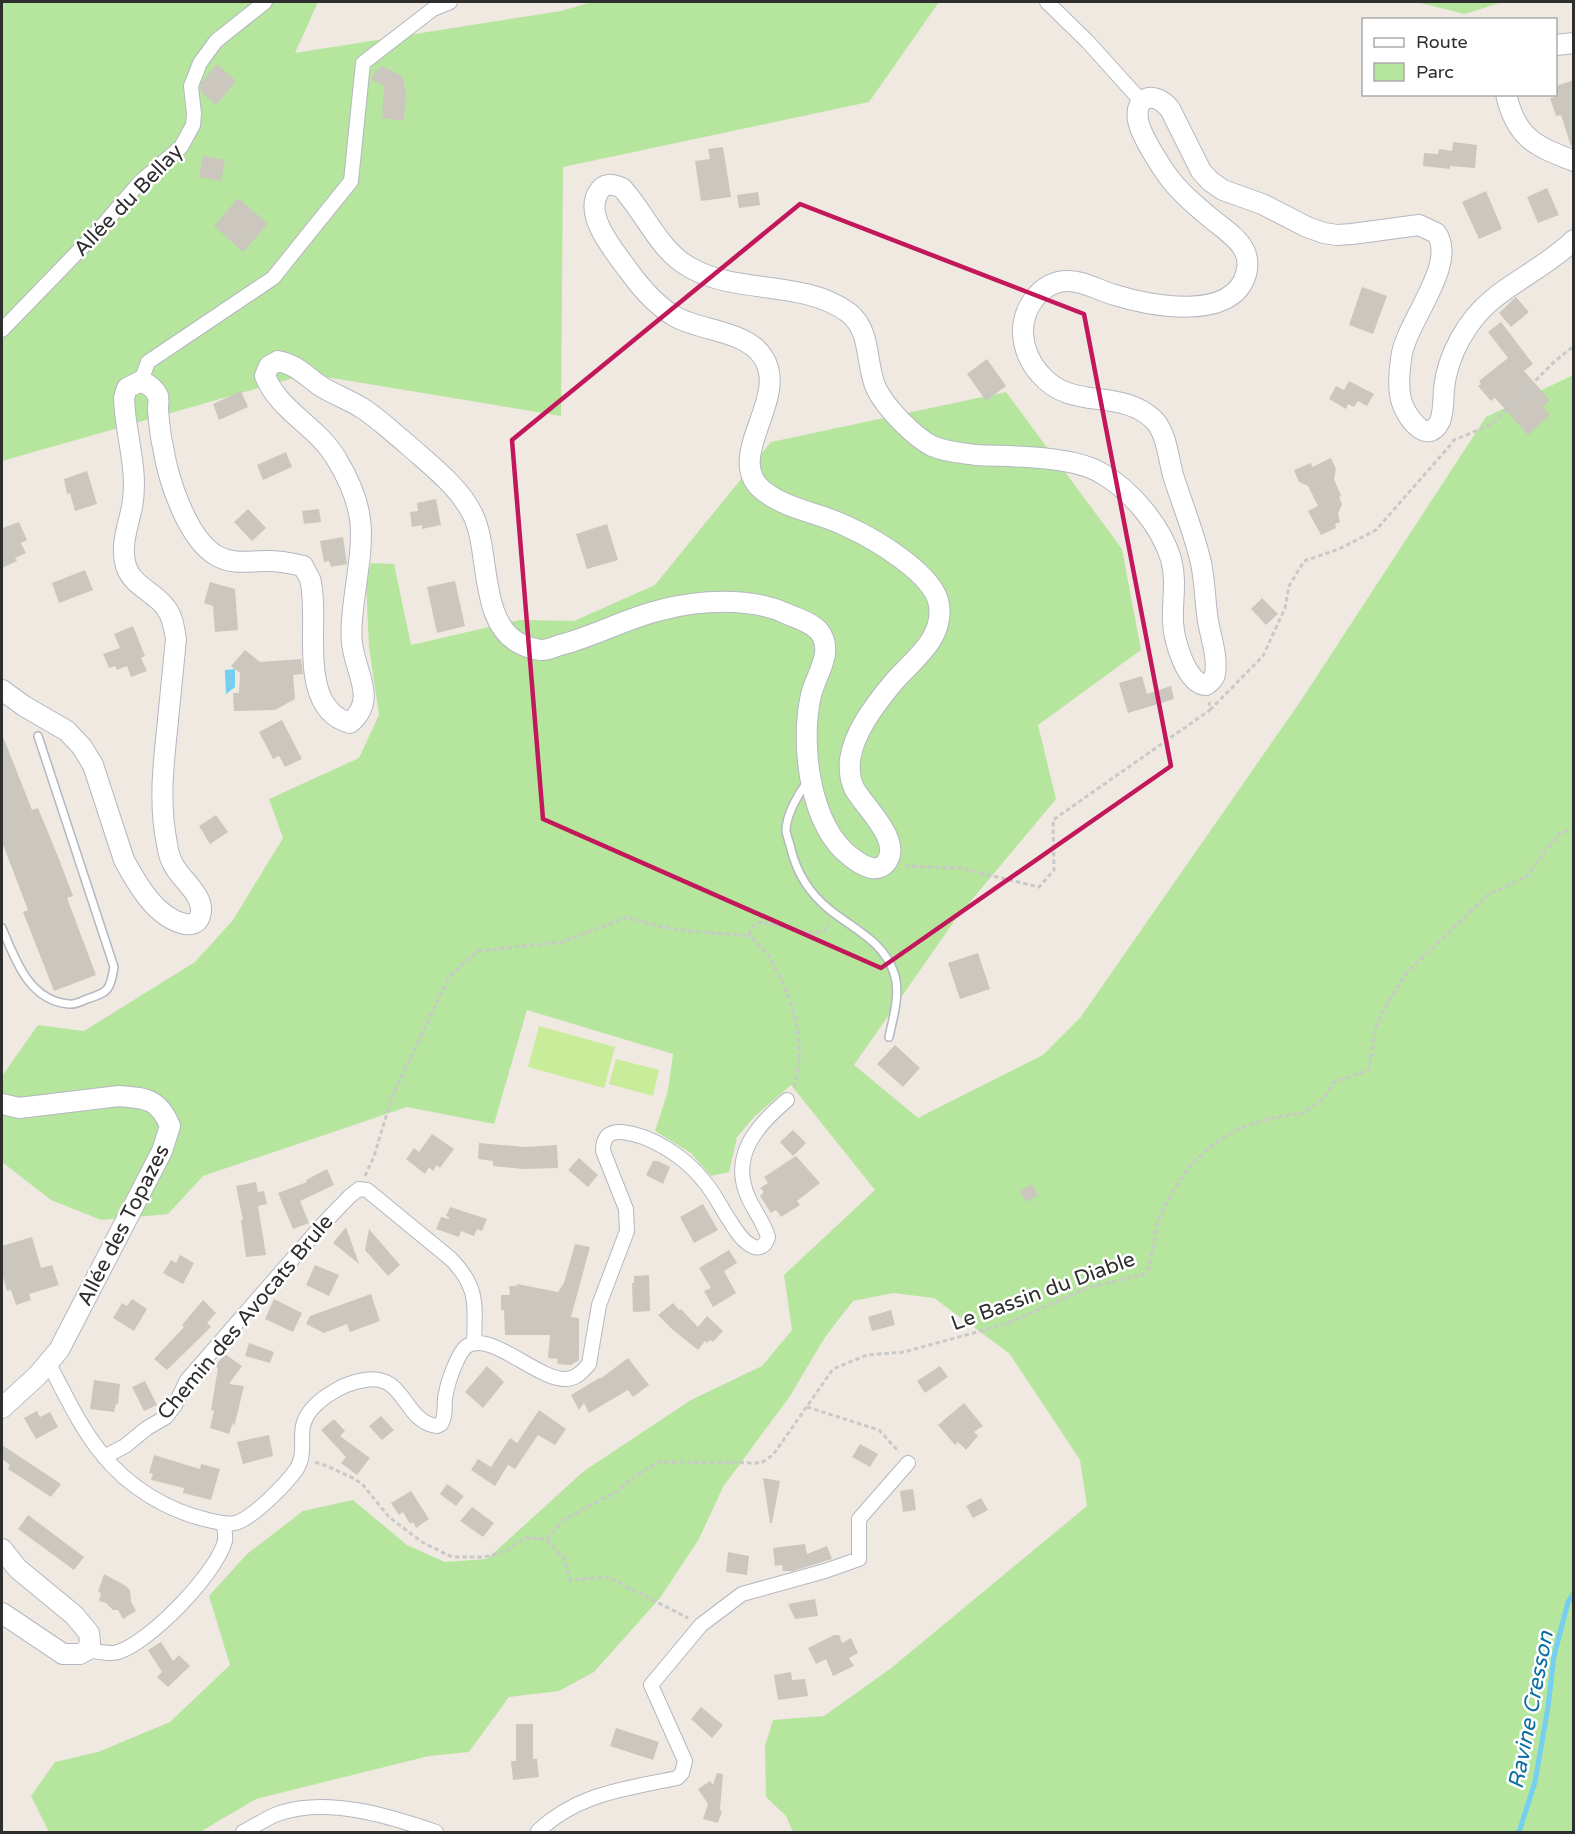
<svg xmlns="http://www.w3.org/2000/svg" width="1575" height="1834" viewBox="0 0 1575 1834" font-family="'Varela Round',sans-serif">
  <style>
    .green { fill: #b6e59e }
    .pitch { fill: #c9ec9a }
    .water { fill: #75cff0 }
    .lines { fill: none; stroke-linecap: round; stroke-linejoin: round }
    .stream { stroke: #75cff0; stroke-width: 5 }
    .building { fill: #cbc7bf }
    .service-casing { stroke: #b4b7c1; stroke-width: 10 }
    .minor-casing { stroke: #b4b7c1; stroke-width: 16 }
    .secondary-casing { stroke: #b4b7c1; stroke-width: 22 }
    .path { stroke: #c9c9c9; stroke-width: 3; stroke-dasharray: 4.5 3; stroke-linecap: butt }
    .service { stroke: #fff; stroke-width: 7 }
    .minor { stroke: #fff; stroke-width: 14 }
    .secondary { stroke: #fff; stroke-width: 20 }
    .marked { fill: none; stroke: #c2185b; stroke-width: 4.5; stroke-linejoin: round }
    .labels { text-anchor: middle; stroke-width: 5; stroke-linejoin: round; paint-order: stroke }
    .street-label { font-size: 21px; fill: #2e2e2e; stroke: #fff }
    .water-label { font-size: 22px; font-style: italic; fill: #0d6fa3; stroke: #fff }
  </style>
  <rect width="100%" height="100%" fill="#efe9e1"/>
  <!-- green -->
  <path class="green" d="M2 2H318L295 53 561 11 592 2H939L869 102 563 167 561 416 308 374 2 461Z
    M1416 2H1502L1465 14Z
    M1573 375V1832H793L786 1816 766 1797 765 1746 773 1720 824 1716 890 1669 1087 1506 1080 1460 1009 1353 934 1298 893 1293 853 1301 825 1337 790 1396 723 1487 699 1539 660 1598 594 1672 559 1691 509 1697 469 1752 429 1756 256 1799 200 1832H49L31 1796 55 1762 98 1752 170 1722 230 1665 209 1596 247 1554 303 1511 353 1500 407 1545 445 1562 487 1559 584 1471 691 1400 762 1366 792 1330 784 1275 875 1190 791 1085 755 1116 737 1137 729 1172 711 1176 691 1153 655 1131 668 1091 673 1054 527 1010 494 1124 407 1107 203 1176 168 1214 101 1220 51 1200 2 1162V1076L38 1025 84 1031 195 962 233 920 283 838 269 799 359 758 379 715 369 647 366 582 371 563 394 564 411 645 520 620 574 621 655 585 771 442 1006 392 1122 549 1141 650 1038 725 1056 799 955 920 854 1065 918 1118 1043 1055 1080 1018 1300 702 1486 417Z"/>
  <!-- pitch -->
  <path class="pitch" d="M539 1026 615 1047 604 1088 528 1067Z
    M616 1059 659 1070 653 1096 609 1084Z"/>
  <!-- water -->
  <path class="water" d="M235 669V687L226 694 225 670Z"/>
  <g class="lines">
    <!-- stream -->
    <path class="stream" d="M1519 1832 1535 1782 1548 1707 1554 1656 1568 1602 1574 1593"/>
  </g>
  <!-- building -->
  <path class="building" d="M217 64 236 81 216 105 201 92 200 87 202 82Z
    M382 66 402 76 406 92 404 121 382 118 384 86 371 80 375 71Z
    M1574 80V146H1571L1561 115 1556 116 1550 98 1556 97V86Z
    M1453 142 1477 145 1475 168 1450 166V169L1423 166 1424 153 1438 154 1439 149 1452 151Z
    M723 147 731 197 701 201 695 161 710 159 708 149Z
    M203 156 225 160 221 181 199 177Z
    M1547 188 1559 215 1538 223 1527 197Z
    M1486 191 1502 229 1479 239 1462 202Z
    M758 192 760 205 739 208 737 195Z
    M238 198 268 224 243 252 214 226Z
    M1362 287 1387 296 1373 334 1349 325Z
    M1516 297 1529 312 1511 327 1499 313Z
    M1501 322 1533 364 1524 371 1550 400 1543 407 1550 415 1528 435 1495 398 1491 401 1478 386 1481 384 1479 381 1508 358 1488 332Z
    M987 359 1006 386 986 401 967 374Z
    M1349 381 1374 394 1367 406 1358 401 1354 407 1348 404 1346 409 1329 399 1336 386 1344 390Z
    M241 391 248 407 219 420 213 404Z
    M286 452 292 467 263 480 257 465Z
    M1331 458 1336 469 1334 479 1341 496 1339 497 1342 504 1338 514 1340 522 1335 524 1336 528 1321 535 1308 511 1318 506 1308 486 1299 482 1294 470 1311 463 1312 467Z
    M87 471 97 504 75 511 70 493 67 494 64 479Z
    M436 499 441 525 422 529V525L412 527 410 512 418 511 417 503Z
    M248 509 266 528 252 541 234 522Z
    M319 509 321 522 304 524 302 511Z
    M19 522 27 540 21 543 26 553 15 558 17 561 2 568V525L3 528Z
    M607 524 618 560 587 569 576 534Z
    M343 537 347 564 331 567 329 561 324 562 320 541Z
    M85 570 93 590 59 603 52 583Z
    M455 581 465 626 437 633 427 587Z
    M210 582 235 589 238 630 215 632 213 606 204 603Z
    M1262 598 1278 614 1266 625 1251 609Z
    M133 626 145 656 141 658 147 671 131 677 127 666 117 670 115 666 109 668 103 654 120 648 114 634Z
    M245 650 260 662 301 659 303 674 293 675 295 699 275 710 234 711 233 693H239L240 673 231 666Z
    M1142 676 1147 694 1171 686 1174 699 1128 713 1119 683Z
    M282 720 302 759 285 767 279 756 273 759 259 732Z
    M2 734 32 810 38 808 59 859 73 896 67 898 96 975 54 991 23 912 28 910 2 842Z
    M216 815 228 832 210 844 199 826Z
    M978 953 990 989 960 999 948 963Z
    M895 1045 920 1068 903 1087 877 1064Z
    M793 1130 806 1143 793 1156 780 1142Z
    M432 1134 454 1149 440 1168 437 1165 433 1171 429 1167 425 1174 406 1159 414 1148 419 1152Z
    M479 1143 525 1147 557 1145 558 1168 523 1169 493 1166V1161L478 1159Z
    M796 1156 820 1183 797 1201 800 1205 781 1217 776 1210 771 1213 760 1196 764 1192 760 1188 768 1183 764 1177Z
    M579 1158 598 1175 588 1187 568 1170Z
    M653 1161H658L670 1167 663 1184 646 1175Z
    M327 1169 334 1185 300 1201 309 1223 293 1229 278 1193 307 1182 306 1180Z
    M256 1182 258 1192 264 1191 267 1204 258 1206 266 1255 246 1257 241 1220H243L236 1186Z
    M1032 1184 1038 1195 1026 1202 1020 1191Z
    M703 1204 718 1230 694 1243 680 1217Z
    M450 1207 487 1219 482 1231 477 1229 474 1236 461 1231 459 1237 436 1229 441 1217 449 1219V1217L446 1216Z
    M346 1227 359 1264 333 1243Z
    M369 1229 400 1265 388 1276 365 1250Z
    M32 1237 41 1268 52 1265 59 1285 29 1294 31 1300 16 1305 11 1290 7 1291 2 1274V1246Z
    M575 1244 590 1247 571 1317 579 1318V1360L571 1365 557 1364 558 1359 548 1358 550 1335H505L504 1310H501V1295H510L509 1286H517V1284L558 1292 564 1283Z
    M729 1250 737 1263 724 1271 736 1293 713 1307 704 1291 711 1288 699 1268Z
    M180 1255 194 1263 183 1284 163 1273 171 1260 176 1263Z
    M315 1265 339 1275 329 1296 306 1285Z
    M649 1275 650 1311 633 1312 632 1283H634V1276Z
    M371 1294 380 1321 350 1332 347 1324 324 1333 306 1324 310 1316Z
    M132 1299 147 1309 134 1331 113 1318 122 1303 127 1306Z
    M274 1299 302 1313 293 1332 265 1319Z
    M203 1300 216 1313 207 1323 211 1327 167 1370 154 1359 184 1327 182 1325Z
    M673 1303 679 1310 681 1309 698 1327 707 1316 723 1331 713 1342 710 1340 707 1343 705 1341 698 1350 673 1330 658 1315Z
    M891 1310 895 1325 872 1331 868 1317Z
    M249 1343 274 1352 270 1363 245 1356Z
    M225 1354 242 1366 229 1384 244 1386 234 1427 233 1422 229 1434 210 1428 214 1411 211 1410 218 1368 215 1366Z
    M628 1358 649 1385 633 1397 628 1390 589 1413 584 1403 579 1410 571 1395 601 1377 600 1379Z
    M487 1366 504 1382 483 1408 465 1392Z
    M940 1366 948 1377 925 1393 917 1381Z
    M94 1380 120 1384 118 1404H116L114 1412 90 1409Z
    M145 1381 157 1405 144 1411 132 1387Z
    M964 1403 983 1426 974 1432 978 1436 966 1450 958 1442 955 1445 938 1425Z
    M539 1410 566 1429 555 1445 538 1435 515 1469 508 1465 495 1486 471 1470 478 1459 491 1467 510 1438 517 1443Z
    M37 1411 40 1417 50 1412 58 1427 36 1439 24 1418Z
    M381 1416 394 1430 382 1440 369 1426Z
    M334 1419 345 1431 340 1436 370 1458 357 1475 341 1463 346 1457 321 1430Z
    M269 1435 273 1456 243 1464 237 1442Z
    M860 1444 878 1454 870 1467 852 1457Z
    M2 1445 61 1484 51 1497 8 1469 10 1465 2 1459Z
    M154 1455 200 1469 201 1464 220 1469 211 1500 183 1493 184 1488 151 1480 153 1474 149 1473Z
    M763 1478 780 1481 772 1523H770Z
    M447 1484 464 1496 456 1506 440 1494Z
    M913 1489 916 1510 903 1512 900 1491Z
    M411 1491 429 1519 416 1528 413 1522 410 1524 403 1512 399 1515 391 1503Z
    M981 1498 988 1510 973 1518 966 1506Z
    M472 1507 494 1523 483 1537 460 1521Z
    M28 1515 84 1557 74 1570 18 1529Z
    M805 1544 807 1554 827 1546 832 1559 793 1571H783L782 1565 775 1566 773 1548Z
    M728 1552 749 1556 747 1575 726 1572Z
    M104 1574 126 1586 130 1590 131 1602 136 1611 123 1619 118 1610H113L106 1603 99 1601 101 1593 98 1592Z
    M815 1599 818 1616 795 1619 788 1604Z
    M834 1635H839L842 1643 851 1638 858 1653 849 1658 854 1666 833 1676 826 1659 816 1664 808 1648Z
    M161 1642 173 1661 179 1655 190 1666 168 1687 157 1677 162 1672 148 1650Z
    M791 1672 792 1680 805 1679 808 1696 778 1700 774 1675Z
    M701 1707 723 1725 712 1738 691 1719Z
    M516 1724H533V1759H537L539 1777 513 1780 511 1761H516Z
    M616 1728 659 1742 653 1760 610 1746Z
    M717 1773 723 1774 720 1810 722 1811 718 1823 703 1819 708 1804 698 1789 710 1781 713 1785Z"/>
  <g class="lines">
    <!-- service casing -->
    <g class="service-casing">
      <path id="service" d="M808 781C798 794 786 815 786 831 787 837 790 844 791 849 797 874 810 894 830 910 855 930 883 941 894 973 901 993 893 1018 889 1037
        M2 928C15 959 29 1001 69 1004 75 1005 82 1001 87 999 109 992 110 990 114 967L38 736"/>
    </g>
    <!-- minor casing -->
    <g class="minor-casing">
      <path id="minor" d="M1047 2 1088 42 1142 102
        M2 330 97 232 140 182 181 147 193 125 194 114 191 86 200 63 216 41 265 2
        M141 381 148 362 273 278 351 181 363 63 433 9 450 2
        M49 1364C65 1394 80 1427 102 1454 128 1487 168 1511 208 1520 217 1522 226 1525 235 1523 252 1519 285 1485 296 1470 306 1455 300 1442 303 1426 308 1403 342 1383 365 1380 406 1373 403 1422 437 1426L441 1424C447 1415 443 1403 446 1393 448 1382 458 1352 467 1346 490 1330 539 1381 566 1379 576 1379 583 1371 589 1364L599 1305 627 1231 626 1209 603 1151C603 1138 608 1131 622 1132 651 1135 685 1157 703 1180 712 1190 719 1203 726 1215 733 1225 740 1240 752 1246 760 1250 766 1245 768 1237 764 1223 755 1212 749 1199 729 1157 756 1126 787 1100
        M104 1457 125 1446 147 1428 166 1417 175 1405 187 1380 323 1224 350 1196 359 1189 367 1190 451 1259C479 1288 475 1305 474 1343
        M87 1650C96 1651 110 1655 118 1652 150 1642 216 1574 225 1541 226 1536 224 1529 224 1523
        M538 1831C579 1793 625 1789 677 1778L682 1773 685 1761 651 1685 701 1625 742 1594 825 1571 859 1559V1519L908 1463
        M243 1832C255 1826 268 1817 280 1813 329 1797 389 1816 436 1832"/>
    </g>
    <!-- secondary casing -->
    <g class="secondary-casing">
      <path id="secondary" d="M1556 45 1574 43
        M1506 94C1516 138 1535 146 1574 161
        M2 690 24 706 67 731 82 747 93 765 124 860C137 884 156 918 185 924 192 925 198 923 200 916 206 898 185 883 176 869 171 862 168 852 167 844 159 805 163 768 167 730 170 699 173 669 176 639 174 628 173 617 166 608 155 592 132 586 126 566 120 547 128 526 132 507 139 469 125 435 124 398L127 388 141 381C148 384 155 389 158 396 159 400 158 405 158 410 159 422 160 435 163 447 168 479 187 539 217 556 233 565 249 561 267 561 279 561 291 563 303 566 305 570 308 575 310 579 321 619 295 708 350 723 378 699 355 673 352 643 350 627 353 609 355 593 363 535 368 511 336 458 317 426 279 411 265 376L269 366 278 361C295 364 305 375 319 385 332 394 348 399 362 408 378 418 392 432 407 444 430 465 459 486 473 515 491 552 478 626 523 645 527 647 537 650 542 650 548 650 554 647 560 645 595 636 627 618 661 610 698 600 749 597 785 613 796 618 811 622 819 631 835 652 816 674 811 695 800 743 809 825 851 857 860 864 875 874 885 864 905 842 863 806 854 788 850 779 849 770 850 760 854 732 874 706 892 684 912 660 944 640 939 605 935 574 873 538 846 526 820 513 789 510 765 492 720 459 791 399 763 357 747 331 701 331 676 317 656 306 641 288 628 270 615 252 584 216 598 193 604 182 612 184 622 188 645 213 659 250 689 267 737 295 803 279 849 313 872 332 865 363 876 388 885 407 913 436 932 446 946 452 962 453 976 455 1012 457 1071 455 1101 473 1131 490 1161 526 1171 559 1177 582 1172 599 1173 622 1174 640 1186 684 1206 685 1210 682 1214 679 1215 674 1218 657 1211 638 1208 621 1205 602 1205 582 1201 563 1194 532 1182 504 1173 475 1168 457 1167 434 1154 420 1120 387 1072 412 1040 374 1030 363 1024 348 1023 334 1022 308 1041 281 1068 281 1084 281 1100 291 1115 295 1149 306 1233 322 1246 274 1248 267 1248 257 1244 250 1238 238 1224 229 1213 220 1196 206 1177 190 1165 172 1157 160 1140 133 1138 120 1134 95 1156 91 1170 109L1201 171 1210 181 1223 190 1262 204 1307 227 1324 233 1337 235 1352 234 1419 225 1436 233C1459 264 1404 324 1401 359 1399 373 1398 387 1401 400 1405 415 1427 448 1440 421 1444 411 1443 399 1444 389 1447 356 1467 320 1493 299 1519 278 1549 264 1574 240
        M2 1104 19 1108 119 1096C146 1098 159 1099 170 1126L162 1151 59 1350 37 1376 2 1408
        M2 1549 18 1569 74 1615 89 1633 90 1643 87 1650 80 1654H63L2 1613"/>
    </g>
    <!-- path -->
    <path class="path" d="M1452 441 1492 424 1555 361 1574 346
      M1210 710 1263 656 1285 608 1289 586 1304 561 1339 549 1376 530 1453 442
      M905 866 960 868 1039 887 1054 870 1053 820 1210 710 1209 702
      M794 1087C808 1042 792 996 769 957 763 947 752 942 750 931L756 923 763 922 810 933 824 932 829 924
      M365 1176 374 1156 392 1097 449 977 478 951 562 942 627 917 653 925 688 931 751 936
      M807 1407 879 1430 899 1452
      M315 1462 329 1467 355 1479 363 1485 389 1517 422 1542 452 1557H484L504 1552 525 1538 547 1539 563 1520 618 1491 635 1476 659 1462 761 1463 773 1455 833 1369 867 1355 904 1352 1006 1324 1087 1288 1144 1274 1149 1268 1158 1220 1173 1191 1191 1164 1215 1143 1238 1129 1271 1118 1303 1113 1323 1099 1334 1082 1369 1070 1376 1027 1382 1013 1407 972 1489 894 1527 876 1545 851 1561 832 1570 830 1574 832
      M547 1540 564 1558 570 1580 608 1577 688 1618"/>
    <!-- service -->
    <use href="#service" class="service"/>
    <!-- minor -->
    <use href="#minor" class="minor"/>
    <!-- secondary -->
    <use href="#secondary" class="secondary"/>
  </g>
  <!-- marked area -->
  <path class="marked" d="M800 204 1084 314 1171 766 881 968 543 819 512 440Z"/>
  <g class="labels">
    <!-- street labels -->
    <g class="street-label">
      <text transform="translate(128 200) rotate(-46)" y="7">Allée du Bellay</text>
      <text transform="translate(123 1225) rotate(-63)" y="7">Allée des Topazes</text>
      <text transform="translate(1043 1291) rotate(-20)" y="7">Le Bassin du Diable</text>
      <text transform="translate(245 1317) rotate(-50)" y="7">Chemin des Avocats Brule</text>
    </g>
    <!-- water labels -->
    <g class="water-label">
      <text transform="translate(1530 1710) rotate(-79)" y="8">Ravine Cresson</text>
    </g>
  </g>
  <!-- border -->
  <rect width="1575" height="1834" fill="none" stroke="#2e2e2e" stroke-width="6"/>
  <!-- legend -->
  <rect x="1362" y="18" width="195" height="78" fill="#ffffff" stroke="#ababab" stroke-width="1.5"/>
  <rect x="1374" y="38" width="30" height="9" fill="#ffffff" stroke="#ababab" stroke-width="1.5"/>
  <text x="1416" y="48" font-size="18" fill="#2e2e2e">Route</text>
  <rect x="1374" y="63" width="30" height="18" fill="#b6e59e" stroke="#ababab" stroke-width="1.5"/>
  <text x="1416" y="78" font-size="18" fill="#2e2e2e">Parc</text>
</svg>
